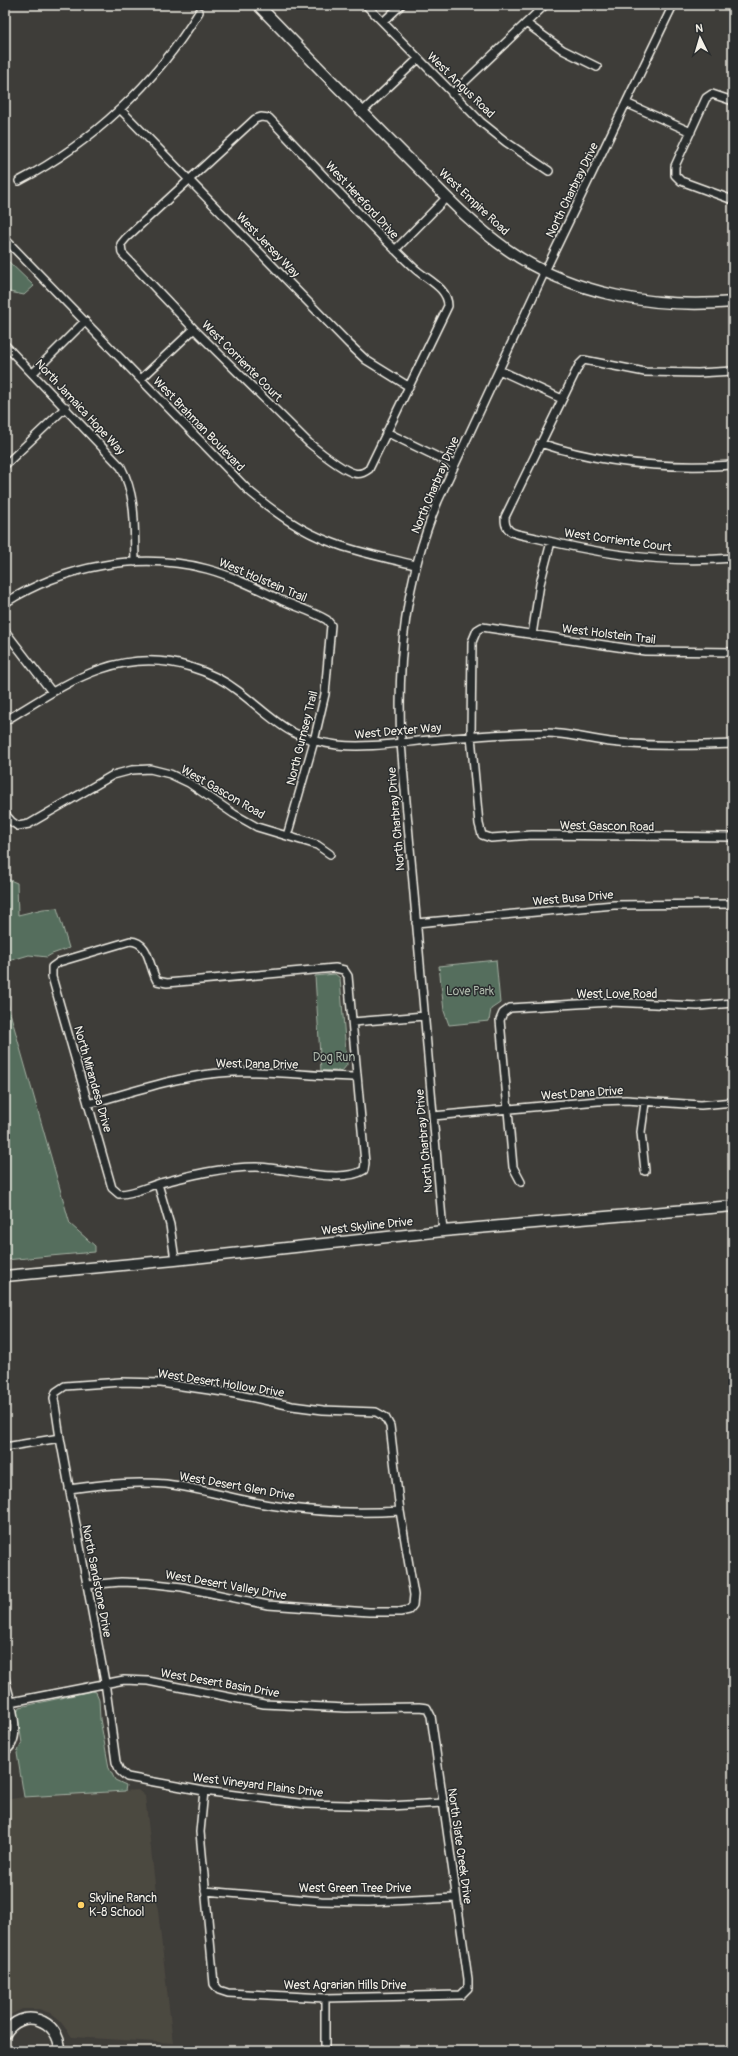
<svg xmlns="http://www.w3.org/2000/svg" width="738" height="2056" viewBox="0 0 738 2056" font-family="Pangolin,sans-serif">
  <style>
    .built { fill: #4c4841 }
    .green { fill: #546e5d; stroke: #a4b0a2 }
    .lines { fill: none; stroke-linecap: round; stroke-linejoin: round }
    .street-casing { stroke: #f4f1e8; stroke-width: 10 }
    .secondary-casing { stroke: #f4f1e8; stroke-width: 13 }
    .street { stroke: #2a2d2e; stroke-width: 7 }
    .secondary { stroke: #2a2d2e; stroke-width: 10 }
    .poi-dot { fill: #ffd166; stroke: #2a2d2e; stroke-width: 1.5 }
    .labels { text-anchor: middle; stroke-width: 3; stroke-linejoin: round; paint-order: stroke }
    .street-label { font-size: 12px; fill: #f4f1e8; stroke: #2a2d2e }
    .park-label { font-size: 12px; fill: #acb6a9; stroke: #2a2d2e }
    .poi-label { font-size: 12px; fill: #f4f1e8; stroke: #2a2d2e; text-anchor: start }
  </style>
  <rect width="100%" height="100%" fill="#3e3d39"/>
  <filter id="ink" filterUnits="userSpaceOnUse"><feTurbulence type="fractalNoise" baseFrequency=".025" numOctaves="2"/><feDisplacementMap in="SourceGraphic" scale="8" xChannelSelector="R" yChannelSelector="G"/><feConvolveMatrix kernelMatrix="1 2 1 2 8 2 1 2 1" color-interpolation-filters="sRGB"/></filter>
  <g filter="url(#ink)">
    <!-- built -->
    <path class="built" d="M138 1790 145 1796 173 2043 72 2037 60 2021 50 2013 39 2009H22L5 2018V1800L24 1797Z"/>
    <!-- green -->
    <path class="green" d="M5 258 34 286 24 295 5 291Z
      M5 878 17 883 18 915 43 909 57 908 69 948 52 954 47 957 29 955 5 962Z
      M496 960 500 1003 491 1009 489 1021 449 1025 444 1011 439 966Z
      M335 974 340 978 347 1065 342 1071H321L315 976Z
      M5 995 70 1224 95 1246V1252L5 1260Z
      M92 1691 96 1692 99 1699 100 1719 109 1768 115 1780 126 1785 125 1791 24 1797 17 1753 22 1743 17 1712 20 1707Z"/>
    <g class="lines">
      <!-- street casing -->
      <g class="street-casing">
        <path id="street" d="M366 5 481 122 506 142 549 171
          M383 22 401 5
          M526 23 563 50 597 67
          M452 94 545 5
          M733 101 712 94 706 98 675 166V175L681 181 733 200
          M626 103 691 132
          M120 109 349 344 366 360 408 386
          M362 112 418 59
          M261 117 269 118C317 168 363 220 413 267 425 279 448 287 448 306L369 469C365 472 360 475 354 473 342 470 320 452 309 443L194 329 122 253 121 244 126 238 255 119Z
          M19 181C92 143 156 83 199 12
          M5 239 248 490C274 512 300 531 333 543 359 553 388 558 415 565
          M395 250 447 197
          M5 345 121 467C137 497 134 529 135 562
          M499 370 562 399
          M733 371 698 373 645 372 584 360 579 365 505 517C505 522 505 527 510 531 515 535 529 536 536 538 599 554 668 564 733 558
          M33 373 85 321
          M141 379 194 329
          M386 432 454 465
          M540 443C603 464 668 469 733 465
          M5 465 66 407
          M5 603C63 566 139 551 207 569 233 576 258 589 283 601 297 607 314 612 327 620L331 625 325 694 314 741 287 836
          M5 631 52 692
          M532 635 540 584 551 542
          M733 652 645 651 482 627 477 630 472 642 471 736 479 824 482 835 491 838 532 835 733 837
          M5 721C64 685 117 645 190 667 207 672 224 680 238 691 275 719 287 739 337 745 364 748 391 744 418 741 460 737 502 733 545 733 566 733 588 739 610 742 650 747 693 745 733 744
          M5 814 12 822 18 826 29 824 113 775 132 770 150 769 170 774 189 783 234 814 257 827 317 845 330 854
          M416 923 614 905 733 904
          M130 941C150 942 148 965 157 981L167 983 335 968 344 970 348 976 365 1163 364 1170C341 1185 283 1167 256 1167 223 1167 192 1175 160 1183 146 1187 134 1194 119 1194L112 1188 52 977V967L59 962Z
          M353 1022 424 1016
          M645 1103 641 1132 645 1171
          M88 1104C136 1091 183 1074 233 1072 274 1070 316 1077 357 1077
          M433 1116 598 1101 626 1100 701 1105 733 1102
          M521 1182 513 1167 500 1020 503 1013 510 1008 611 1002 698 1006 733 1003
          M158 1184 170 1225 175 1260
          M443 1231 401 743C397 658 405 580 438 501L545 271 673 5
          M5 1447 60 1438
          M69 1489C101 1484 133 1481 166 1484 201 1488 235 1500 270 1505 313 1512 357 1514 400 1511
          M87 1585 121 1582 147 1583 182 1587 268 1605 369 1612H400L409 1610 413 1605 414 1595 400 1511 390 1426 385 1417 376 1412 323 1410 292 1406 230 1393 161 1383 121 1382 65 1386 56 1392 54 1398 60 1438 105 1682 116 1762 120 1771 127 1777 204 1791 306 1804 389 1806 443 1803
          M5 1679C9 1697 25 1740 5 1751
          M11 1702 124 1680 148 1681 264 1704 346 1708 419 1707 427 1708 431 1716 468 1979V1988L461 1995 325 1998 228 1993 219 1990 214 1984 200 1832 204 1791
          M205 1891 321 1901 368 1902 456 1898
          M61 2050 77 2051
          M325 2051V1998"/>
      </g>
      <!-- secondary casing -->
      <g class="secondary-casing">
        <path id="secondary" d="M258 5C306 55 355 105 404 154 437 187 469 223 508 250 572 295 657 309 733 302
          M5 1276 175 1260 443 1231 733 1206
          M5 2034C21 2006 60 2019 60 2051"/>
      </g>
      <!-- street -->
      <use href="#street" class="street"/>
      <!-- secondary -->
      <use href="#secondary" class="secondary"/>
    </g>
  </g>
  <!-- markers -->
  <circle class="poi-dot" cx="81" cy="1905" r="4"/>
  <g class="labels">
    <!-- street labels -->
    <g class="street-label">
      <text transform="translate(461 85) rotate(44)" y="4">West Angus Road</text>
      <text transform="translate(572 190) rotate(-64)" y="4">North Charbray Drive</text>
      <text transform="translate(362 200) rotate(47)" y="4">West Hereford Drive</text>
      <text transform="translate(474 202) rotate(43)" y="4">West Empire Road</text>
      <text transform="translate(268 245) rotate(46)" y="4">West Jersey Way</text>
      <text transform="translate(242 361) rotate(45)" y="4">West Corriente Court</text>
      <text transform="translate(80 407) rotate(47)" y="4">North Jamaica Hope Way</text>
      <text transform="translate(199 424) rotate(46)" y="4">West Brahman Boulevard</text>
      <text transform="translate(435 485) rotate(-67)" y="4">North Charbray Drive</text>
      <text transform="translate(618 540) rotate(8)" y="4">West Corriente Court</text>
      <text transform="translate(263 580) rotate(23)" y="4">West Holstein Trail</text>
      <text transform="translate(609 634) rotate(7)" y="4">West Holstein Trail</text>
      <text transform="translate(398 731) rotate(-5)" y="4">West Dexter Way</text>
      <text transform="translate(302 738) rotate(-76)" y="4">North Gurnsey Trail</text>
      <text transform="translate(223 792) rotate(30)" y="4">West Gascon Road</text>
      <text transform="translate(396 819) rotate(-95)" y="4">North Charbray Drive</text>
      <text transform="translate(607 826) rotate(1)" y="4">West Gascon Road</text>
      <text transform="translate(573 898) rotate(-5)" y="4">West Busa Drive</text>
      <text x="617" y="998">West Love Road</text>
      <text transform="translate(257 1064) rotate(1)" y="4">West Dana Drive</text>
      <text transform="translate(93 1079) rotate(74)" y="4">North Mirandesa Drive</text>
      <text transform="translate(582 1093) rotate(-4)" y="4">West Dana Drive</text>
      <text transform="translate(424 1141) rotate(-95)" y="4">North Charbray Drive</text>
      <text transform="translate(367 1226) rotate(-6)" y="4">West Skyline Drive</text>
      <text transform="translate(221 1383) rotate(9)" y="4">West Desert Hollow Drive</text>
      <text transform="translate(237 1486) rotate(10)" y="4">West Desert Glen Drive</text>
      <text transform="translate(97 1581) rotate(79)" y="4">North Sandstone Drive</text>
      <text transform="translate(226 1585) rotate(10)" y="4">West Desert Valley Drive</text>
      <text transform="translate(220 1683) rotate(10)" y="4">West Desert Basin Drive</text>
      <text transform="translate(258 1785) rotate(7)" y="4">West Vineyard Plains Drive</text>
      <text transform="translate(460 1846) rotate(82)" y="4">North Slate Creek Drive</text>
      <text x="355" y="1892">West Green Tree Drive</text>
      <text x="345" y="1989">West Agrarian Hills Drive</text>
    </g>
    <!-- park labels -->
    <g class="park-label">
      <text x="470" y="995">Love Park</text>
      <text x="334" y="1061">Dog Run</text>
    </g>
    <!-- poi labels -->
    <g class="poi-label">
      <text x="89" y="1902">Skyline Ranch<tspan x="89" dy="14">K-8 School</tspan></text>
    </g>
  </g>
  <!-- margin -->
  <rect width="738" height="2056" fill="none" stroke="#2a2d2e" stroke-width="20"/>
  <rect x="10" y="10" width="718" height="2036" fill="none" stroke="#f4f1e8" stroke-width="1.5" filter="url(#ink)"/>
  <!-- north arrow -->
  <g transform="translate(700 38) rotate(355)" stroke="#2a2d2e" stroke-width="3" paint-order="stroke">
  <path d="M0-3L7 15L0 10L-7 15Z" fill="#f4f1e8"/>
  <text y="-6" font-size="11" font-weight="bold" text-anchor="middle" fill="#f4f1e8">N</text>
  </g>
</svg>
